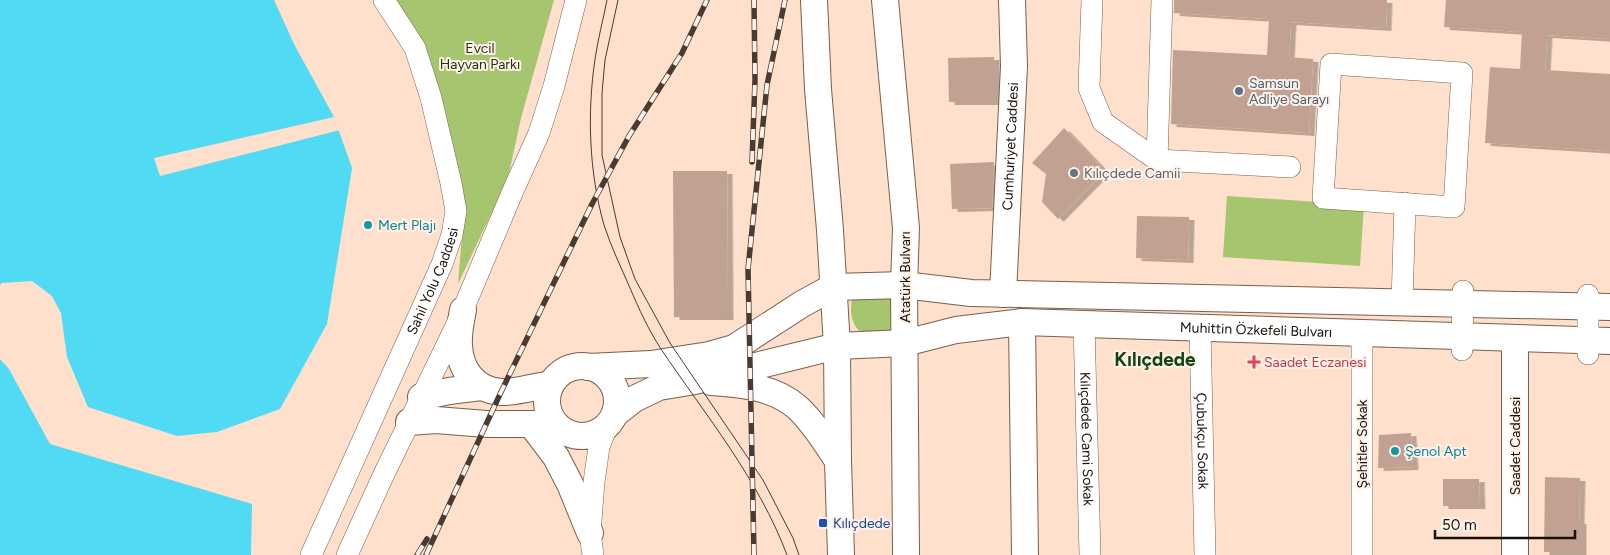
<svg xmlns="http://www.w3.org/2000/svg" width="1610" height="555" viewBox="0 0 1610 555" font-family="Figtree,sans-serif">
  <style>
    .green { fill: #a6c56f }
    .water { fill: #51daf3 }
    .pier { fill: #ffe0cc }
    .building { fill: #c1a191; filter: url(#shadow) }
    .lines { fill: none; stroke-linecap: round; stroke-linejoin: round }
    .minor-casing { stroke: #795f4d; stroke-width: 22 }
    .major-casing { stroke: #795f4d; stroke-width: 28 }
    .minor { stroke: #fff; stroke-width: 21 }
    .major { stroke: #fff; stroke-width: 26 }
    .tram { stroke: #493b31; stroke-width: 1 }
    .rail-casing { stroke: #493b31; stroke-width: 5.5 }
    .rail { stroke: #fef1e9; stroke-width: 4; stroke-dasharray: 11; stroke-linecap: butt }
    .service-dot { fill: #5c6f8a; stroke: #fef1e9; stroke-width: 2 }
    .worship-dot { fill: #6b7280; stroke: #fef1e9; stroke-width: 2 }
    .culture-dot { fill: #0f9aa8; stroke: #fef1e9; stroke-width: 2 }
    .health-dot { fill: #e0444e; stroke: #fef1e9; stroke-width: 2 }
    .transit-dot { fill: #1a4fb4; stroke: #fef1e9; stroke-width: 2 }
    .labels { text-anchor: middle; stroke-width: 4; stroke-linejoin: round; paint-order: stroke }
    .park-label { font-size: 14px; fill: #26320c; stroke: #fef1e9 }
    .service-label { font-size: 14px; fill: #4e5e75; stroke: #fef1e9; text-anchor: start }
    .street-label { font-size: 14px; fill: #190f08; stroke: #fef1e9 }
    .worship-label { font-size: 14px; fill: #5b616d; stroke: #fef1e9; text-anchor: start }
    .culture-label { font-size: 14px; fill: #0d838f; stroke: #fef1e9; text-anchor: start }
    .health-label { font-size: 14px; fill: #be3a42; stroke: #fef1e9; text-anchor: start }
    .transit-label { font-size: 14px; fill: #164399; stroke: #fef1e9; text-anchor: start }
    .district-label { font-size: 19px; font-weight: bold; fill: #13460e; stroke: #fef1e9 }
  </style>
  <defs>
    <filter id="shadow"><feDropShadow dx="5.5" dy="3" stdDeviation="0" flood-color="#0004"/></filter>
  </defs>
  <rect width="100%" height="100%" fill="#ffe0cc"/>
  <!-- green -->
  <path class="green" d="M386 0H554L521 118 508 178 458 284 462 235 444 134Z
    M1227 196 1364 205 1360 266 1223 257Z
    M896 292 893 331C886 332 876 335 869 335 852 333 849 312 852 299Z"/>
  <!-- water -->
  <path class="water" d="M0 0H274L295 46 334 117 352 168 327 324 280 409 217 432 177 436 88 407 67 357 61 313 52 296 32 281 2 283 0 285Z
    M0 359 9 369 50 444 252 504 251 555H0Z"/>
  <!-- pier -->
  <path class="pier" d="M334 117 340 130 160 176 154 158Z"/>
  <!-- building -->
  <path class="building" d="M1174 0H1387L1386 28 1291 22 1289 57 1313 59 1309 133 1171 124 1173 50 1267 55 1269 19 1174 13Z
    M1446 0H1610V39L1547 35 1545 70 1610 74V151L1485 143 1490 67 1520 69 1522 32 1444 27Z
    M994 57V102H949L948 58Z
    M1064 128 1105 171 1058 219 1042 202 1046 174 1032 163Z
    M994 162 992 208 952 209 950 164Z
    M673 171H727L728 317H674Z
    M1137 216 1189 217 1188 260 1136 258Z
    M1411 433 1413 467 1378 468 1379 435Z
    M1545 477 1580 478 1579 521H1581V552H1544Z
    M1443 479H1479L1480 506H1443Z"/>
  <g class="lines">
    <!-- minor casing -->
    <g class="minor-casing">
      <g id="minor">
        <path d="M1092 0 1089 88 1103 122 1157 160 1290 167"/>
        <path d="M1331 64 1462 73 1454 207 1323 198Z"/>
        <path d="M1157 160 1162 0"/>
        <path d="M1588 295V354"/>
        <path d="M1402 303 1405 203"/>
        <path id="s1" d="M1084 324 1090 555"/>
        <path id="s2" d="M1200 327 1205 555"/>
        <path d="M1362 333V555"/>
        <path d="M1462 350 1463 291"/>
        <path id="s3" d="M311 555 442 264 452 235 456 211 451 183 431 98 415 48 384 0"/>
        <path d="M347 555 384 474 457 324 512 193 539 133 554 86 576 0"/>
        <path d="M593 555 590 533 594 482 599 447 607 426"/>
      </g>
    </g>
    <!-- major casing -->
    <g class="major-casing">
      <g id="major">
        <path d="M814 0 818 89 830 230 837 346 838 461 841 555"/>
        <path d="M885 0 906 228 904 285 906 555"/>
        <path id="s4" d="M1003 294 1014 66 1012 0"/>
        <path d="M463 310C461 321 458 333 459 345 460 370 475 390 501 392 513 393 538 386 551 384"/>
        <path d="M1022 322 1025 555"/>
        <path d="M1515 338V555"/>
        <circle cx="582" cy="401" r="35"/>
        <path d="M588 367 651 364 709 355 734 348 802 304 833 287 904 285 971 293 1610 307"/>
        <path d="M711 382C741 384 775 387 798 408 814 423 826 443 838 461"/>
        <path d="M421 397 449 391 481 387"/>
        <path id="s5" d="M615 414 634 399 659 387 695 381 837 346 905 343 956 330 1022 322 1610 341"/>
        <path d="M409 422 436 420 486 424H555"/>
        <path d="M531 424 556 457 570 484 590 533"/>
      </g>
    </g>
    <!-- minor -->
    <use href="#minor" class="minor"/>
    <!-- major -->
    <use href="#major" class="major"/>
    <!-- tram -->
    <path class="tram" d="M607 0C603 20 598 39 595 59 587 114 589 172 604 225 611 247 621 267 630 288 639 309 648 329 661 349 706 416 758 478 787 555
      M618 0 605 60 602 93V155L620 237 635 279 670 343 763 480 793 538 799 555"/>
    <!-- rail casing -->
    <g class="rail-casing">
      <path id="rail" d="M752 162 755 80 754 0
        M417 555 427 539
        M426 555 501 392 592 204 629 136 682 53 707 0
        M754 555 748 269 767 85 785 0"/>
    </g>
    <!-- rail -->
    <use href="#rail" class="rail"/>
  </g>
  <!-- markers -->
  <circle class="service-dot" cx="1239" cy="91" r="5"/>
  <circle class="worship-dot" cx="1074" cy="173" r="5"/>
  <g class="culture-dot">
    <circle cx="368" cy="225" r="5"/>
    <circle cx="1395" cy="451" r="5"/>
  </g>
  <path class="health-dot" d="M1251.5 354.5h5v5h5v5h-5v5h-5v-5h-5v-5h5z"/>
  <rect class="transit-dot" x="818" y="518" width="10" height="10" rx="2.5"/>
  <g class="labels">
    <!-- park labels -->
    <g class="park-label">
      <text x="480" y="53">Evcil<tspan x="480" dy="16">Hayvan Parkı</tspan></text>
    </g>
    <!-- service labels -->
    <g class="service-label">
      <text x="1249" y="88">Samsun<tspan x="1249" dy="16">Adliye Sarayı</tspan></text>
    </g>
    <!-- street labels -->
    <g class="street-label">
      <text dy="5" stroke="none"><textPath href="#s4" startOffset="148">Cumhuriyet Caddesi</textPath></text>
      <text transform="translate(905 277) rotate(-90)" y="5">Atatürk Bulvarı</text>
      <text dy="5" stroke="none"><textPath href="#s3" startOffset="300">Sahil Yolu Caddesi</textPath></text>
      <text dy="5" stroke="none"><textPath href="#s5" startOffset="656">Muhittin Özkefeli Bulvarı</textPath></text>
      <text dy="5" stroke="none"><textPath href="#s1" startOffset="115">Kılıçdede Cami Sokak</textPath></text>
      <text dy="5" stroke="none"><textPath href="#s2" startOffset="114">Çubukçu Sokak</textPath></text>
      <text transform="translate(1362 444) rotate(-90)" y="5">Şehitler Sokak</text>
      <text transform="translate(1515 446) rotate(-90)" y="5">Saadet Caddesi</text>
    </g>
    <!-- worship labels -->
    <g class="worship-label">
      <text x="1084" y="178">Kılıçdede Camii</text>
    </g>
    <!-- culture labels -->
    <g class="culture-label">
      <text x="378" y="230">Mert Plajı</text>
      <text x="1405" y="456">Şenol Apt</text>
    </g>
    <!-- health labels -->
    <g class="health-label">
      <text x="1264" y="367">Saadet Eczanesi</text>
    </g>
    <!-- transit labels -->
    <g class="transit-label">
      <text x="833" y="528">Kılıçdede</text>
    </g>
    <!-- district labels -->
    <g class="district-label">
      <text x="1155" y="366">Kılıçdede</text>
    </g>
  </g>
  <!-- scale -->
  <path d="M1435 530v8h140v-8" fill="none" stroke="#190f08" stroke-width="2.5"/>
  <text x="1442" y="530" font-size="15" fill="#190f08" stroke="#fef1e9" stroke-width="4" paint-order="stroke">50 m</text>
</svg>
